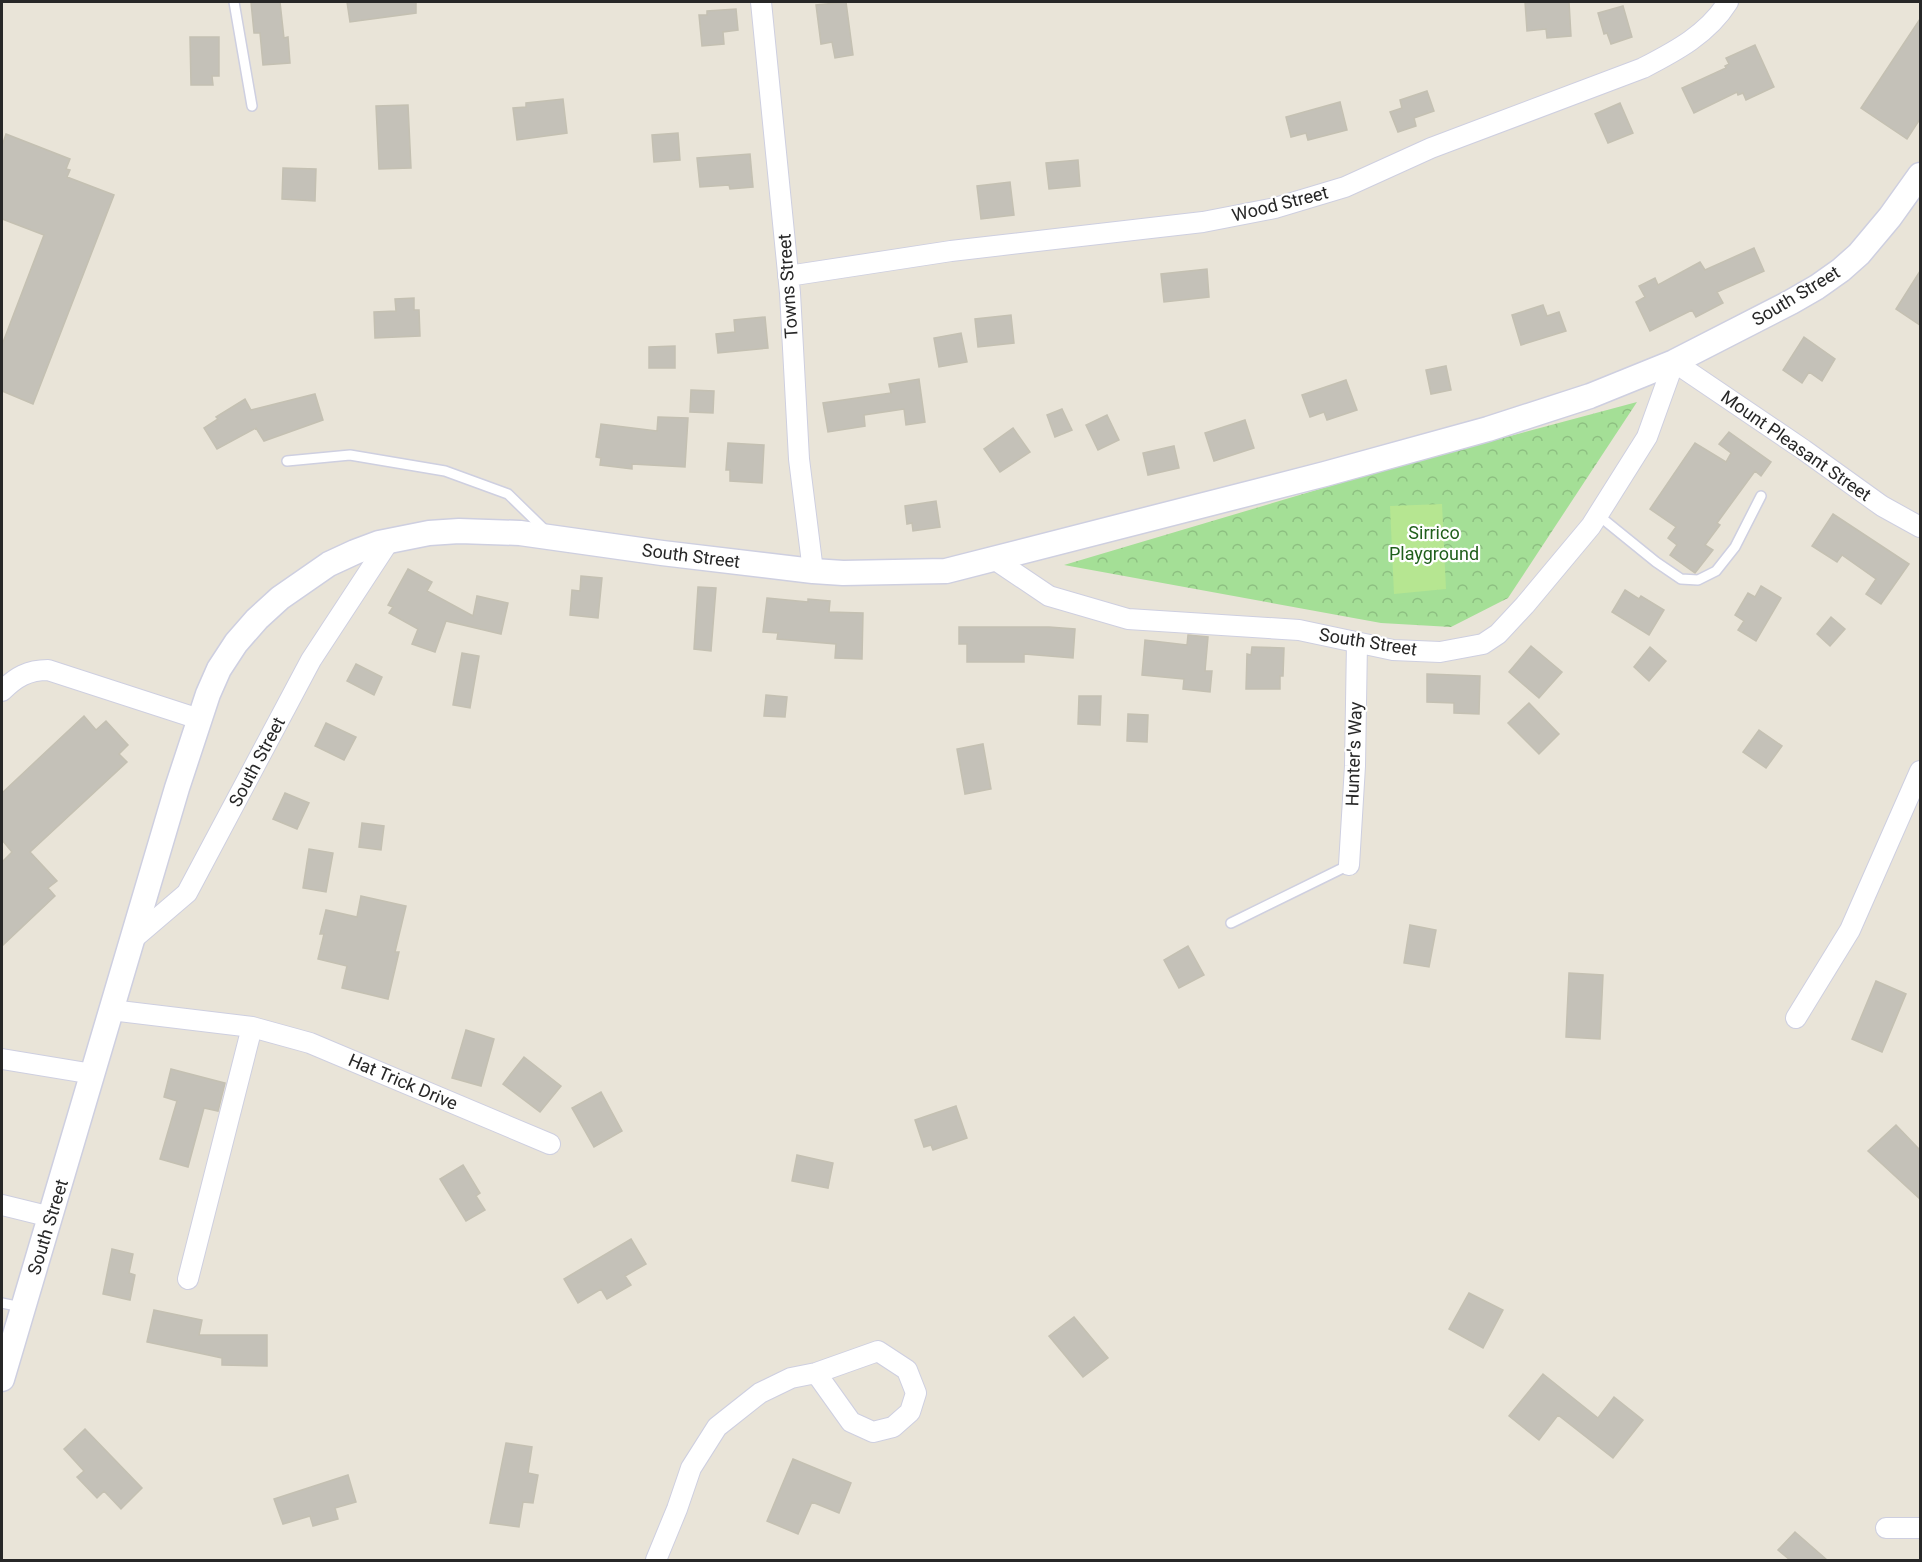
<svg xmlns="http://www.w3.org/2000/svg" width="1922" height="1562" viewBox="0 0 1922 1562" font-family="Roboto,sans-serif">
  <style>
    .forest { fill: url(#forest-crowns) }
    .pitch { fill: #b6e691 }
    .building { fill: #c4c1b8; stroke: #c4c0b2; stroke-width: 1.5 }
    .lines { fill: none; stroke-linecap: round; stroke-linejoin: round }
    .service-casing { stroke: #cecfe0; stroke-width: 12 }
    .minor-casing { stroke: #cecfe0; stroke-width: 22 }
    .tertiary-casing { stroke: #cecfe0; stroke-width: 27 }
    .service { stroke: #fff; stroke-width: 9 }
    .minor { stroke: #fff; stroke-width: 20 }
    .tertiary { stroke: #fff; stroke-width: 24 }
    .labels { text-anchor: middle; stroke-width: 4.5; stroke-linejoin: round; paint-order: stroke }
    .street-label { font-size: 18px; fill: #272727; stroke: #fff }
    .park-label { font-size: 18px; fill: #205f1b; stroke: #fff }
  </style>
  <defs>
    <pattern id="forest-crowns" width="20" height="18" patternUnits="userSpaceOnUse" patternTransform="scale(1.5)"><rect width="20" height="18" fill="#a4df96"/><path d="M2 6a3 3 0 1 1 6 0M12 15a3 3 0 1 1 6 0" fill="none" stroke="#8dbf81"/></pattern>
  </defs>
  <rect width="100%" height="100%" fill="#e9e4d8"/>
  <!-- forest -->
  <path class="forest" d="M1637 402 1508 598 1451 627 1381 623 1064 565 1384 470Z"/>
  <!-- pitch -->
  <path class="pitch" d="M1442 504 1446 589 1394 594 1390 506Z"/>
  <!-- building -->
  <path class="building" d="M251 2H280L284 38 288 37 290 63 263 65 260 33H254Z
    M347 2H416V13L350 22Z
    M846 2 853 55 835 58 832 42 821 44 816 5Z
    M1525 2H1569L1571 36 1547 38 1546 29 1527 31Z
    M1623 6 1632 37 1611 44 1607 33 1604 34 1598 13Z
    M736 9 738 30 723 32 724 44 702 46 699 15H707V11Z
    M1920 19V119L1907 139 1861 108Z
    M190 37H219V76H212L213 85H191Z
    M1755 45 1774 87 1746 100 1743 93 1738 95 1737 92 1694 113 1682 88 1726 68 1725 66 1729 64 1726 58Z
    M1427 91 1434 111 1414 118 1416 126 1398 132 1390 112 1402 108 1400 100Z
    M563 99 567 133 517 140 513 108 526 107V103Z
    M1340 102 1347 130 1308 140 1306 133 1291 137 1286 117Z
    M1620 103 1633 133 1608 143 1595 114Z
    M408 105 411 168 379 169 376 106Z
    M678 133 680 160 654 162 652 135Z
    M6 134 70 159 66 169 70 170 67 177 114 195 33 404 2 391V345L44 235 2 219V146Z
    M750 154 753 187 730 189 729 185 700 187 697 158Z
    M1078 160 1080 186 1049 189 1046 163Z
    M283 168 316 169 315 201 282 199Z
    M1010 182 1014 215 981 219 977 186Z
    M1754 248 1764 271 1717 292 1723 303 1696 317 1692 310 1650 331 1636 302 1645 297 1639 286 1655 278 1658 285 1700 262 1705 270Z
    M1207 269 1209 297 1164 302 1161 274Z
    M1920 271V325L1896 309Z
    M414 298V310H419L420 336 375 338 374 312 396 311 395 299Z
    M1543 305 1547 316 1559 312 1566 331 1521 345 1512 315Z
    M1011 315 1014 343 978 347 975 319Z
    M765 317 768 348 718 353 716 334 735 332 734 320Z
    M961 333 967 362 939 367 934 338Z
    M1804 337 1835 359 1822 381 1809 372 1802 383 1783 370Z
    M675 346V368H649V347Z
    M1446 366 1451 390 1431 394 1426 370Z
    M919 379 925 422 906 425 904 409 864 415 865 426 828 432 823 403 891 393 889 384Z
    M1346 380 1357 410 1327 420 1324 412 1310 417 1302 395Z
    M691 390 714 391 713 413 690 412Z
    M315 394 323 420 264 441 256 428 217 449 204 428 218 419 216 417 245 399 251 410Z
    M1062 409 1072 430 1055 437 1047 415Z
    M1107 415 1119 440 1098 450 1086 425Z
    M658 417 688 418 685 467 632 464V469L600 465 601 458 596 457 601 424 657 431Z
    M1245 420 1254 448 1214 461 1205 433Z
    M1013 428 1030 452 1000 472 984 449Z
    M1729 432 1771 462 1761 476 1755 471 1717 523 1720 525 1705 545 1713 550 1695 573 1670 555 1677 545 1668 538 1676 527 1650 509 1695 443 1726 462 1731 453 1719 444Z
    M728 443 764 445 762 483 730 481V470H726Z
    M1174 446 1179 468 1148 475 1143 453Z
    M936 501 940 527 913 531 912 523 907 524 905 506Z
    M1833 514 1909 564 1881 604 1866 594 1876 579 1842 555 1837 562 1812 546Z
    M408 569 432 582 427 591 473 616 477 596 508 603 501 634 446 621 435 652 412 644 418 629 389 613 393 607 388 605Z
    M581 576 602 578 598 618 570 615 572 590 580 591Z
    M1761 586 1781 598 1756 641 1738 630 1744 621 1735 615 1748 593 1755 597Z
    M698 587 716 588 711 651 694 649Z
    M1625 590 1639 599 1641 596 1664 610 1649 635 1612 612Z
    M767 598 808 602V599L830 601 829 612 863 613 862 659 835 658 836 644 777 639 778 633 763 632Z
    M1831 617 1845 629 1830 646 1817 634Z
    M959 627H1049L1075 629 1073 658 1024 654V662H967V644H959Z
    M1188 635 1208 637 1205 671H1212L1210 692 1183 689 1184 679 1142 675 1145 640 1187 645Z
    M1531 646 1562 672 1539 698 1509 672Z
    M1252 647 1284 648 1283 676H1280V689H1246L1247 654 1251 655Z
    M1650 647 1666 661 1649 681 1634 667Z
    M462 653 479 656 470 708 453 705Z
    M356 664 382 677 374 695 347 681Z
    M1427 674 1480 676 1479 714 1454 713V703L1427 702Z
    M766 695 787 697 785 717 764 716Z
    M1079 696H1101L1100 725 1078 724Z
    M1529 703 1559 734 1539 754 1508 723Z
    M1128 714 1148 715 1147 742 1127 741Z
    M84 716 96 730 106 721 128 745 119 754 127 762 30 852 57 881 48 888 55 896 2 946V862L12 852 2 840V793Z
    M326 723 356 737 344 760 315 746Z
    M1759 730 1782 746 1766 768 1743 752Z
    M983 744 991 789 965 794 957 749Z
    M285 793 309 803 297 829 273 819Z
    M362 823 384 826 381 850 359 847Z
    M309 849 333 853 326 892 303 888Z
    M361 896 406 906 395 952H399L388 999 342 988 347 966 318 959 324 934H320L326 910 357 917Z
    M1410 925 1436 930 1429 967 1404 963Z
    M1188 946 1204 975 1179 988 1164 960Z
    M1569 973 1603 975 1600 1039 1566 1037Z
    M1876 981 1906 994 1882 1052 1852 1039Z
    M466 1030 494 1039 481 1086 452 1078Z
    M524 1057 561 1086 540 1112 503 1084Z
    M171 1069 225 1083 218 1111 204 1108 188 1167 160 1159 177 1101 164 1097Z
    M601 1092 622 1131 594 1147 572 1108Z
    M956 1106 967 1138 933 1150 931 1145 924 1147 915 1120Z
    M1896 1125 1920 1150V1199L1868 1151Z
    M797 1155 833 1163 828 1188 792 1181Z
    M463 1165 480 1193 476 1196 485 1210 466 1221 440 1179Z
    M631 1239 646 1264 625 1276 631 1285 607 1299 601 1289 578 1303 564 1279Z
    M112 1249 133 1254 129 1273 135 1275 130 1300 103 1294Z
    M1469 1293 1503 1310 1483 1348 1449 1329Z
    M154 1310 202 1320 199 1335H267V1366L222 1365V1358L147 1342Z
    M1074 1317 1108 1358 1083 1377 1049 1336Z
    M1543 1374 1598 1418 1614 1397 1643 1420 1613 1458 1558 1415 1539 1440 1509 1416Z
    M85 1429 142 1488 121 1509 104 1491 97 1498 77 1477 84 1471 64 1449Z
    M506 1443 532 1447 528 1473 538 1475 533 1503 523 1502 519 1527 490 1523Z
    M793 1459 851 1483 839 1513 812 1502 798 1534 767 1521Z
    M348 1475 356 1502 335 1508 338 1519 313 1526 310 1516 283 1524 274 1499Z
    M1795 1532 1827 1560H1790L1778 1550Z"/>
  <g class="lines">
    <!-- service casing -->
    <g class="service-casing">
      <path id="service" d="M234 2 252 106
        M287 461 350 455 445 471 508 494 547 532
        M1598 515 1656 562 1681 579 1698 580 1716 571 1735 547 1761 496
        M1231 923 1349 865
        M2 1303 21 1307"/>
    </g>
    <!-- minor casing -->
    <g class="minor-casing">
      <path id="minor" d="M761 2 790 293 799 459 813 571
        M788 276 951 251 1203 222 1275 208 1345 187 1431 148 1643 68C1676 51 1708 34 1728 2
        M994 559 1049 596 1128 619 1299 630 1393 650 1440 652 1483 644 1498 634 1525 605 1591 526 1647 437 1674 362 1804 450 1882 506 1920 527
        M2 691C16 677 28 670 48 670L199 719
        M1349 865 1355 766 1357 642
        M132 940 187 893 311 660 389 541
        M111 1010 252 1027 310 1043 550 1144
        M1796 1018 1850 930 1920 771
        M2 1059 93 1074
        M2 1205 51 1217
        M188 1279 252 1027
        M1886 1528H1920
        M656 1560 677 1509 691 1468 717 1427 760 1393 791 1378 816 1373 878 1351 907 1370 916 1393 910 1412 893 1427 873 1432 851 1422 816 1373"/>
    </g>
    <!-- tertiary casing -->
    <g class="tertiary-casing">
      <path id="tertiary" d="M2 1379 177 788 208 694 219 669 236 643 257 619 280 598 329 564 355 552 379 543 429 533 459 531 520 533 662 553 813 571 843 573 946 571 1325 474 1488 429 1590 396 1674 362 1791 302 1817 287 1841 270 1859 254 1890 217 1920 175"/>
    </g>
    <!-- service -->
    <use href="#service" class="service"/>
    <!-- minor -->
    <use href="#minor" class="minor"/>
    <!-- tertiary -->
    <use href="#tertiary" class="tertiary"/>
  </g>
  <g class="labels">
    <!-- street labels -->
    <g class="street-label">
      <text transform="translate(1280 204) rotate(-14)" y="6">Wood Street</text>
      <text transform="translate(788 286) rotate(-94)" y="6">Towns Street</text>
      <text transform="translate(1796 296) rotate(-31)" y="6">South Street</text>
      <text transform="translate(1796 446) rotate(35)" y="6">Mount Pleasant Street</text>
      <text transform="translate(691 556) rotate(7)" y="6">South Street</text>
      <text transform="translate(1368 642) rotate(9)" y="6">South Street</text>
      <text transform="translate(1354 754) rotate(-88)" y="6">Hunter's Way</text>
      <text transform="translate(257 762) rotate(-62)" y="6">South Street</text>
      <text transform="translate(403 1082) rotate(23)" y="6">Hat Trick Drive</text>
      <text transform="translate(48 1227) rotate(-73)" y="6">South Street</text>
    </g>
    <!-- park labels -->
    <g class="park-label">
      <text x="1434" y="539">Sirrico<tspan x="1434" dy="21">Playground</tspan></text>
    </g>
  </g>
  <!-- border -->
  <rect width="1922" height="1562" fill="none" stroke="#272727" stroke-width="6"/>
</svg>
